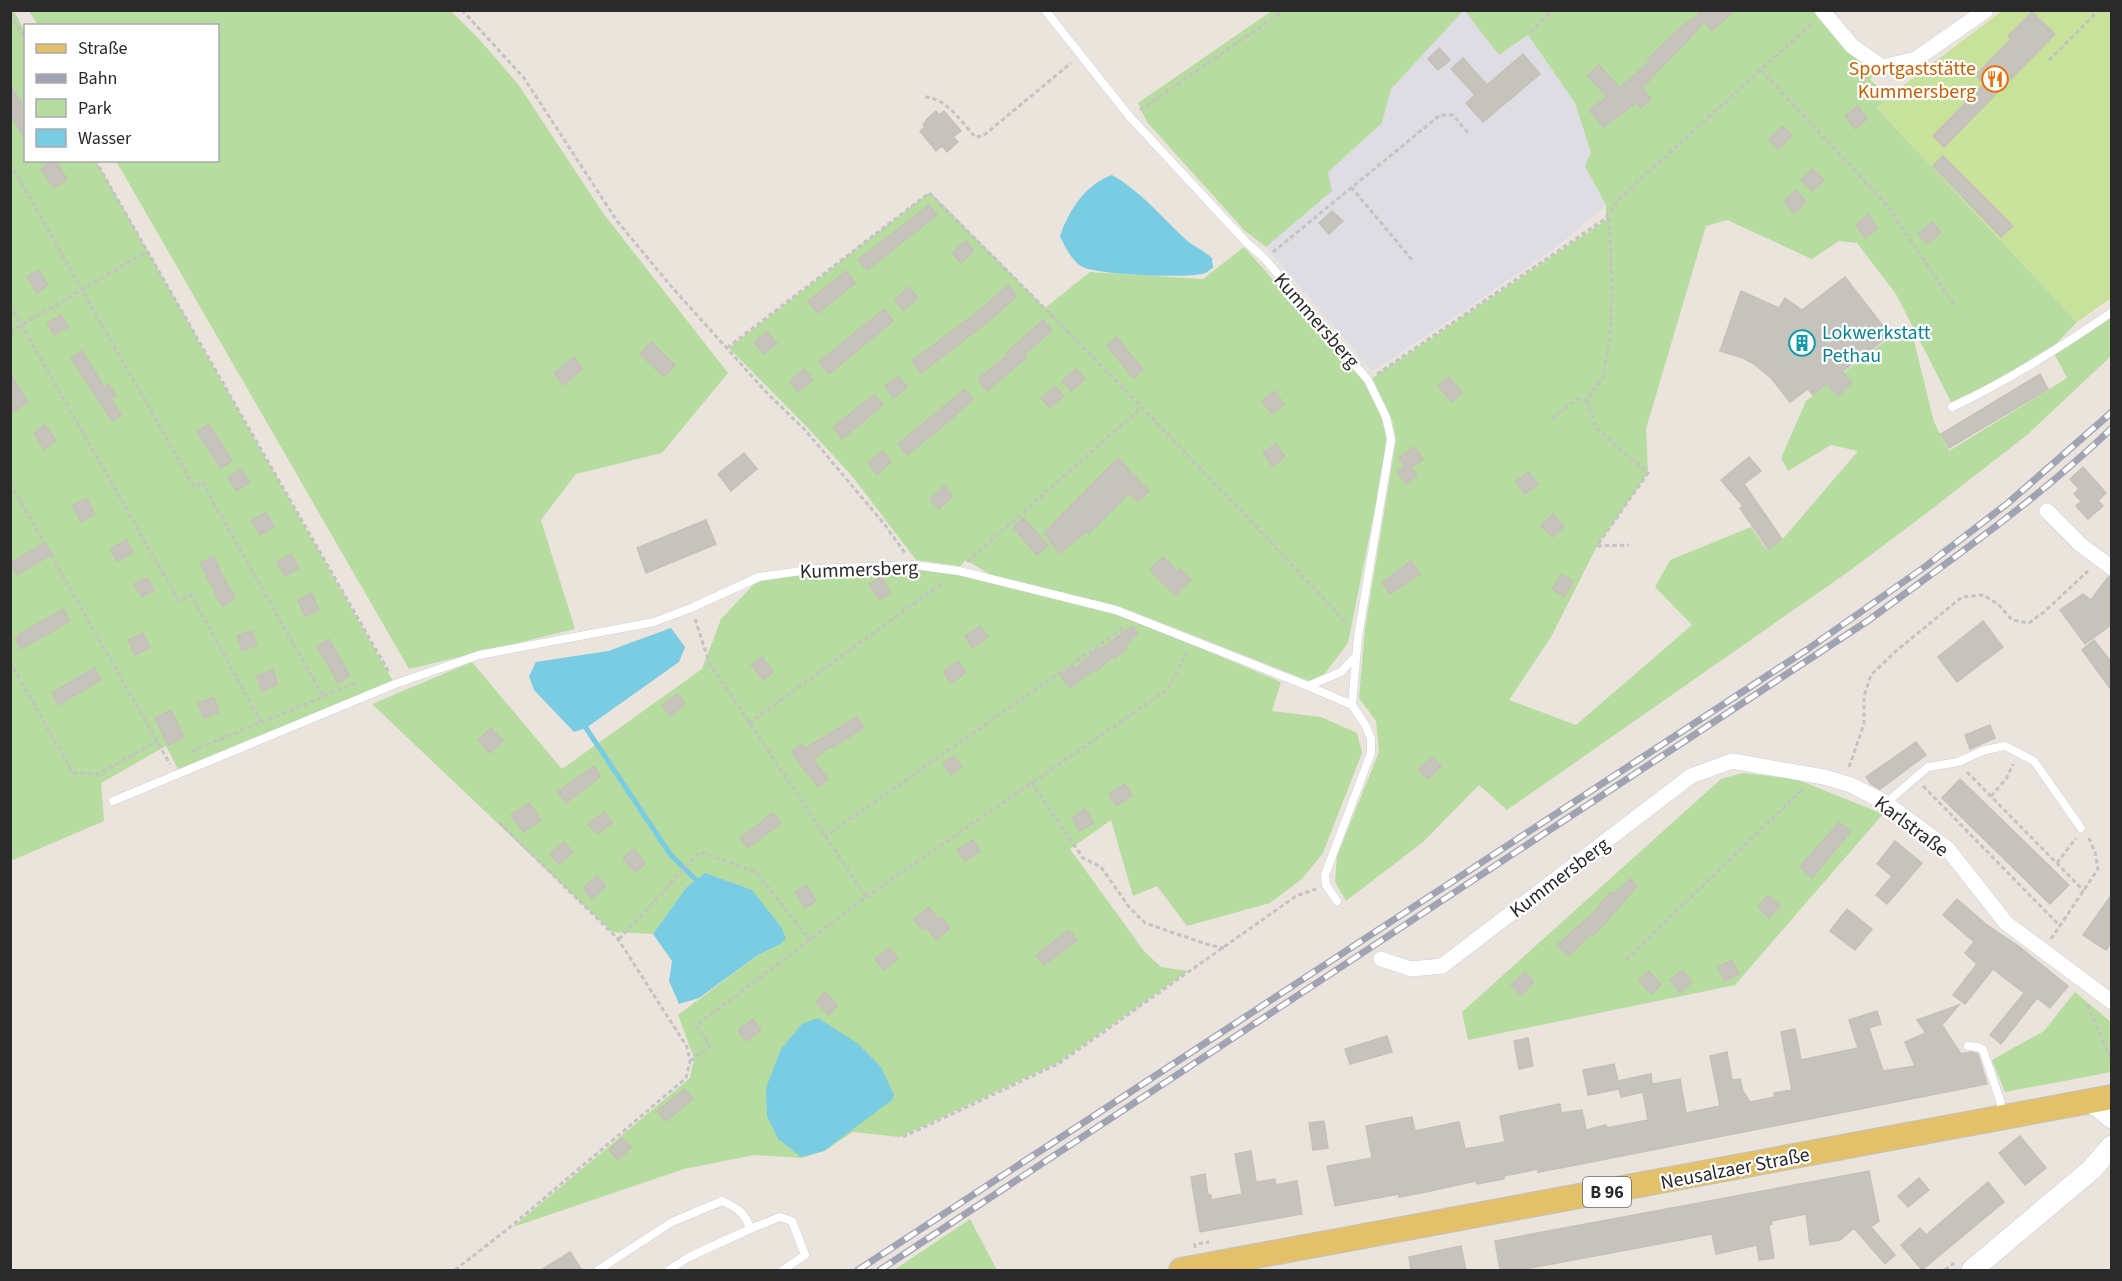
<svg xmlns="http://www.w3.org/2000/svg" width="2122" height="1281" viewBox="0 0 2122 1281" font-family="'Source Sans 3',sans-serif">
  <style>
    .industrial { fill: #dfdde4 }
    .green { fill: #b7dc9f }
    .pitch { fill: #c8e29c }
    .water { fill: #7acce2 }
    .lines { fill: none; stroke-linecap: round; stroke-linejoin: round }
    .stream { stroke: #7acce2; stroke-width: 5 }
    .building { fill: #c6c2bc; stroke: #c6c0b7; stroke-width: 1.5 }
    .lane-casing { stroke: #cccfda; stroke-width: 9 }
    .street-casing { stroke: #cccfda; stroke-width: 16 }
    .secondary-casing { stroke: #cccfda; stroke-width: 22 }
    .primary-casing { stroke: #c3c3c3; stroke-width: 26 }
    .path { stroke: #c3c3c3; stroke-width: 3; stroke-dasharray: 4.5 3; stroke-linecap: butt }
    .lane { stroke: #fff; stroke-width: 8 }
    .street { stroke: #fff; stroke-width: 15 }
    .secondary { stroke: #fff; stroke-width: 21 }
    .primary { stroke: #e3c16a; stroke-width: 24 }
    .rail-casing { stroke: #a0a4b2; stroke-width: 7 }
    .rail { stroke: #fff; stroke-width: 4.5; stroke-dasharray: 14; stroke-linecap: butt }
    .labels { text-anchor: middle; stroke-width: 4.5; stroke-linejoin: round; paint-order: stroke }
    .shield { fill: #fff; stroke: #6a6a6a; stroke-width: 1.5 }
    .shield-label { font-size: 18px; font-weight: bold; fill: #2a2a2a }
    .food-label { font-size: 20px; fill: #c56008; stroke: #fff; text-anchor: end }
    .street-label { font-size: 20px; fill: #2a2a2a; stroke: #fff }
    .culture-label { font-size: 20px; fill: #0d838f; stroke: #fff; text-anchor: start }
  </style>
  <rect width="100%" height="100%" fill="#eae4dd"/>
  <!-- industrial -->
  <path class="industrial" d="M1463 11H1466L1499 55 1528 35 1575 103 1591 153 1585 166 1606 205 1555 248 1441 326 1372 371 1266 247 1331 191 1328 172 1382 123 1390 89Z"/>
  <!-- green -->
  <path class="green" d="M1273 10 1463 11 1391 89 1382 123 1328 172 1332 191 1266 247 1245 231 1147 122 1138 103Z
    M10 11H14L25 32 26 160 96 161 393 681 178 769 166 746 101 783 104 821 13 860 10 857Z
    M29 11H451L478 38 518 84 603 213 728 373 662 453 576 474 541 520 575 629 409 669 116 161 218 160V26L38 25Z
    M1465 11H1820L1880 69 1870 79 1888 97 1877 108 2077 322 2053 347 2014 372 1951 402 1896 294 1857 243 1839 241 1812 259 1727 220 1706 226 1646 429 1648 473 1597 546 1551 637 1509 700 1576 725 1692 625 1655 587 1670 560 1751 527 1767 550 1782 540 1858 451 1831 445 1788 471 1781 458 1806 401 1892 336 1913 337 1934 422 1949 451 2067 378 2055 355 2111 317V356L2027 435 1928 512 1848 572 1507 810 1479 785 1423 842 1346 901 1335 882 1337 856 1379 752 1376 721 1359 698 1365 629 1396 440 1392 420 1371 379 1606 220V205L1585 166 1591 153 1575 103 1528 35 1499 55Z
    M930 192 1045 308 1090 272 1203 279 1244 247 1365 383 1384 420 1388 443 1348 643 1317 684 1131 611 991 575 966 560 960 566 916 560 852 476 806 426 729 348Z
    M914 568 962 575 1130 618 1281 682 1272 711 1321 717 1357 733 1362 753 1323 853 1302 879 1270 903 1187 926 1157 886 1133 896 1111 820 1070 849 1144 951 1161 967 1188 971 1059 1062 900 1137 853 1132 824 1151 802 1158 754 1155 684 1169 513 1227 690 1078 694 1058 678 1015 758 955 779 945 686 888 653 934 612 932 372 704 472 662 562 769 702 669 721 619 758 580 817 571Z
    M1743 773 1796 779 1883 814 1735 985 1468 1040 1462 1012 1721 779Z
    M2075 992 2111 1022V1072L2005 1092 1992 1060 2044 1031Z
    M970 1219 997 1270H894Z"/>
  <!-- pitch -->
  <path class="pitch" d="M2002 11H2111V298L2077 322 1877 108 1888 97Z"/>
  <!-- water -->
  <path class="water" d="M1112 175C1140 191 1159 214 1182 236 1191 245 1203 250 1212 258L1213 268C1210 269 1208 272 1205 273 1191 279 1093 275 1081 266 1071 260 1064 245 1060 236 1069 210 1085 185 1112 175Z
    M671 628 685 647 679 662 586 728 574 732 534 690 529 676 536 662 608 651Z
    M705 873 752 890 782 928 786 939 779 945 758 955 699 998 679 1004 669 981 672 961 653 934 686 888Z
    M818 1018 857 1043 881 1067 894 1095 892 1100 824 1151 801 1157 778 1139 767 1116 766 1088 781 1049 802 1024Z"/>
  <g class="lines">
    <!-- stream -->
    <path class="stream" d="M586 728 670 854 695 879"/>
  </g>
  <!-- building -->
  <path class="building" d="M1697 10H1735L1712 31 1705 22 1642 88 1651 99 1641 108 1636 103 1603 127 1589 110 1607 97 1587 75 1599 65 1620 88 1650 61 1648 59 1681 27 1700 14Z
    M2032 12 2055 34 1944 147 1933 136 1984 84 1976 75 2011 39 2008 36Z
    M1439 48 1450 60 1438 70 1428 59Z
    M1523 54 1540 74 1483 122 1466 103 1475 95 1451 69 1463 58 1487 85Z
    M10 85 26 110V140L10 113Z
    M1858 106 1867 119 1855 129 1845 116Z
    M936 111 939 115 944 111 961 131 953 137 958 142 947 152 942 146 936 151 920 131 925 127 923 125 927 119Z
    M1783 126 1792 136 1778 149 1769 139Z
    M1943 156 2013 226 2001 237 1933 166Z
    M53 160H55L67 179 54 188 41 169Z
    M1813 169 1824 180 1813 191 1801 180Z
    M1796 190 1806 202 1794 213 1784 201Z
    M929 205 937 215 867 270 858 260Z
    M1332 211 1343 221 1329 234 1319 223Z
    M1868 215 1878 228 1865 238 1856 225Z
    M1932 222 1941 232 1927 244 1918 234Z
    M966 241 974 251 961 263 952 253Z
    M38 270 48 285 37 293 27 277Z
    M846 271 855 283 818 313 808 301Z
    M1845 277 1890 335 1842 372 1852 383 1839 396 1827 384 1813 395 1808 389 1790 402 1772 379 1754 364 1743 358 1720 351 1741 291 1779 308 1785 298 1802 310Z
    M1008 285 1017 296 989 321 921 373 912 361 980 310Z
    M909 287 918 298 903 310 895 300Z
    M884 309 893 321 829 374 819 362Z
    M61 315 68 327 54 335 47 323Z
    M1043 320 1052 330 1025 354 1027 357 987 391 978 379 1008 355 1006 353Z
    M767 332 777 343 764 354 754 342Z
    M1117 337 1143 370 1133 378 1107 345Z
    M651 342 675 365 664 377 640 354Z
    M82 351 104 387 108 384 116 395 111 399 121 415 112 421 71 358Z
    M574 357 583 369 563 385 554 373Z
    M804 369 813 380 798 392 790 381Z
    M1076 369 1085 379 1071 391 1062 381Z
    M10 373 28 402 10 413Z
    M2040 374 2048 389 1949 448 1941 434Z
    M898 376 907 387 894 398 885 386Z
    M1449 377 1462 393 1451 402 1438 385Z
    M1055 386 1064 396 1050 408 1041 398Z
    M965 389 973 399 948 422 907 455 898 444Z
    M1275 391 1284 404 1272 414 1262 401Z
    M874 395 883 405 842 439 833 427Z
    M209 424 232 461 221 468 197 432Z
    M45 425 56 441 44 449 34 433Z
    M1276 444 1285 457 1272 466 1263 453Z
    M1414 447 1423 459 1411 468 1417 475 1406 484 1397 472 1405 466 1399 458Z
    M883 451 891 462 877 474 868 463Z
    M744 453 757 469 731 491 718 474Z
    M1749 457 1761 471 1744 484 1782 539 1768 549 1740 508 1743 506 1721 480Z
    M1118 458 1149 491 1138 502 1129 493 1088 534 1086 532 1059 553 1044 533Z
    M2083 467 2106 493 2098 501 2103 506 2088 519 2076 506 2081 501 2074 494 2079 489 2070 479Z
    M241 469 250 483 236 491 228 478Z
    M1529 472 1538 485 1524 494 1516 481Z
    M944 486 953 496 939 509 930 499Z
    M86 498 95 514 82 522 72 506Z
    M266 512 274 526 260 535 252 521Z
    M1553 514 1564 526 1553 537 1541 526Z
    M1024 518 1048 546 1037 555 1013 527Z
    M706 520 716 544 646 573 637 548Z
    M126 540 133 553 117 561 110 549Z
    M45 543 52 554 17 575 10 563Z
    M291 554 299 568 285 576 277 562Z
    M214 556 220 571 235 598 222 606 200 563Z
    M1163 557 1178 572 1180 569 1191 580 1175 595 1150 570Z
    M1411 561 1420 574 1390 594 1382 583Z
    M1562 574 1573 581 1564 597 1552 589Z
    M881 577 891 593 879 600 869 584Z
    M2108 577 2112 578V624L2085 644 2060 610 2083 594 2091 600Z
    M142 579H148L154 590 142 597 134 584Z
    M312 593 319 610 305 616 298 600Z
    M63 609 70 621 21 649 15 639 19 637 18 635Z
    M1983 621 2003 647 1957 682 1938 657Z
    M980 626 988 637 972 648 965 636Z
    M1132 626 1138 633 1125 646 1127 649 1115 658 1113 656 1097 671 1095 669 1070 688 1060 676 1073 666 1075 669 1098 648 1100 650Z
    M252 631 257 645 242 651 237 636Z
    M143 633 150 648 135 655 128 640Z
    M329 639 350 676 338 683 317 646Z
    M2094 640 2112 663V691L2082 650Z
    M762 657 773 672 763 680 751 665Z
    M958 661 966 672 951 683 943 672Z
    M94 668 101 680 58 705 52 693Z
    M273 670 278 685 262 691 257 676Z
    M677 694 685 704 670 716 662 705Z
    M214 697 219 712 204 718 198 703Z
    M171 710 184 737 168 745 155 718Z
    M856 717 864 727 832 748 831 746 813 759 828 779 818 787 791 752 802 744 805 749Z
    M1990 725 1995 738 1970 749 1965 735Z
    M491 728 503 741 490 753 478 740Z
    M1916 742 1926 755 1880 789 1871 784 1866 777Z
    M954 756 962 767 951 775 943 764Z
    M1432 757 1441 766 1428 779 1418 770Z
    M594 766 601 776 566 803 558 792Z
    M1960 779 2069 885 2050 904 1942 798Z
    M1125 784 1132 796 1116 806 1109 794Z
    M529 803 541 820 523 832 511 815Z
    M1085 809 1094 823 1080 831 1072 818Z
    M604 812 612 823 597 834 588 824Z
    M773 813 781 823 748 848 740 838Z
    M1839 822 1851 831 1812 878 1800 867Z
    M973 840 980 851 965 861 957 850Z
    M1895 841 1922 863 1887 904 1876 895 1892 876 1877 864Z
    M564 842 573 852 559 864 550 854Z
    M634 849 645 864 635 872 623 858Z
    M597 876 606 886 592 899 583 888Z
    M1630 879 1637 886 1600 929 1592 936 1590 934 1569 956 1557 945 1602 905 1600 904 1611 892 1614 894Z
    M807 885 816 901 805 908 795 892Z
    M2112 894V942L2106 950 2083 935Z
    M1768 895 1780 906 1769 918 1758 907Z
    M1957 899 1987 925 2017 945 2068 986 2050 1008 2037 998 2001 1044 1990 1035 2024 993 1993 969 1965 1004 1953 995 1977 964 1965 953 1974 942 1943 915Z
    M929 907 939 920 942 917 950 928 936 940 926 927 923 930 914 919Z
    M1847 909 1872 929 1855 950 1830 931Z
    M1069 930 1077 940 1044 965 1036 955Z
    M890 948 898 959 883 970 875 959Z
    M1732 960 1739 974 1725 981 1718 967Z
    M1682 970 1692 982 1680 993 1670 980Z
    M1649 971 1661 985 1651 994 1639 980Z
    M1525 972 1534 982 1521 995 1511 985Z
    M825 992 838 1005 829 1015 816 1002Z
    M1959 1005 1942 1025 1961 1054 1971 1052 1978 1054 1987 1084 1581 1164 1538 1172V1169L1504 1176V1179L1477 1184 1476 1181 1421 1193 1399 1197V1194L1335 1206 1327 1166 1372 1158 1366 1126 1412 1117 1415 1131 1459 1122 1465 1149 1505 1142 1500 1116 1560 1104 1561 1113 1582 1110 1586 1130 1606 1125 1607 1128 1648 1120 1643 1092 1621 1097 1619 1089 1588 1095 1583 1070 1614 1064 1618 1081 1651 1074 1652 1084 1680 1079 1686 1113 1720 1106 1710 1056 1727 1052 1732 1080 1740 1079 1743 1091 1750 1102 1775 1097 1774 1093 1792 1090 1781 1032 1795 1029 1801 1060 1858 1048 1849 1020 1877 1011 1881 1024 1869 1028 1883 1071 1915 1066 1905 1042 1926 1033 1917 1020Z
    M753 1019 761 1030 746 1041 738 1030Z
    M1387 1036 1392 1052 1350 1064 1345 1049Z
    M1528 1038 1533 1066 1519 1069 1514 1041Z
    M685 1089 693 1099 666 1121 657 1111Z
    M1324 1121 1328 1148 1313 1150 1309 1123Z
    M2020 1136 2046 1168 2025 1185 1999 1153Z
    M622 1138 631 1147 618 1160 609 1150Z
    M1251 1151 1256 1182 1275 1179 1276 1185 1297 1181 1302 1214 1200 1232 1191 1177 1205 1174 1208 1195H1211V1200L1242 1194 1235 1154Z
    M1869 1171 1879 1221 1871 1227 1895 1255 1885 1264 1854 1228 1840 1240 1810 1245 1806 1214 1771 1221 1772 1224 1769 1225 1774 1258 1759 1260 1757 1245 1716 1254 1712 1234 1520 1270H1500L1495 1241Z
    M1919 1178 1929 1190 1908 1207 1898 1196Z
    M1988 1182 2004 1202 1922 1270 1901 1245 1920 1228 1926 1235Z
    M1461 1246 1466 1270H1411L1409 1257Z
    M570 1252 582 1270H541Z"/>
  <g class="lines">
    <!-- lane casing -->
    <g class="lane-casing">
      <path id="lane" d="M1045 10 1130 117 1247 243 1264 258 1368 380 1386 417 1391 439 1358 637 1352 705
        M1952 407C2008 381 2061 347 2112 312
        M1308 686 1341 672 1356 656
        M113 801 395 684 479 655 654 622 691 608 759 577 815 569 914 565 959 571 1116 610 1308 686 1352 705 1366 726 1371 739V753L1325 875 1326 885 1337 901
        M1886 803 1928 767 1958 762 1985 750 2005 746 2034 761 2081 828
        M1968 1046 1978 1047 1983 1050 2000 1100 2003 1116
        M598 1270 672 1222 722 1201C737 1208 745 1212 750 1229L780 1217 792 1221 805 1255 783 1270
        M669 1270 689 1257 750 1229"/>
    </g>
    <!-- street casing -->
    <g class="street-casing">
      <path id="street" d="M1822 10 1852 46 1882 67 1916 59 1986 10
        M2047 511 2081 545 2112 568
        M1381 959 1411 969 1442 966 1691 776 1732 761 1824 777 1851 785 1886 803 1947 848 2006 923 2112 1002"/>
    </g>
    <!-- secondary casing -->
    <g class="secondary-casing">
      <path id="secondary" d="M2088 1101 2100 1108 2112 1118
        M1972 1270 2091 1170 2112 1146"/>
    </g>
    <!-- primary casing -->
    <g class="primary-casing">
      <path id="primary" d="M1181 1270 2112 1097"/>
    </g>
    <!-- path -->
    <path class="path" d="M462 10 524 78 617 221 670 285 767 393 806 431 885 525 905 553
      M10 13 26 40
      M1530 33 1553 10
      M2049 60 2099 10
      M1761 70 1887 205 1956 308
      M925 97C946 98 962 122 975 137L983 136 1071 63
      M1140 110 1285 10
      M95 160 390 674
      M10 163 194 487 202 482 323 696
      M1351 187 1414 262
      M1273 252 1440 115H1453L1468 133
      M10 305 179 601 191 595 261 722
      M10 332 146 252
      M727 348 929 193C1072 334 1212 478 1348 625
      M1377 374 1605 219 1620 198 1811 24
      M1587 400 1596 428 1648 473 1597 546 1629 545
      M1552 418 1577 399 1587 400 1603 377 1610 338 1612 287 1609 215
      M10 483 170 764
      M967 562 1141 408
      M695 619 709 662 866 897
      M10 662 73 773 99 774 157 741
      M749 723 944 582
      M192 751 356 683
      M1849 767 1864 724V696L1871 675 1896 651 1962 597 1983 595 1998 604 2012 620 2029 623 2044 612 2088 571
      M1967 772 2084 891
      M1031 782 1083 858 1101 867 1129 907 1145 923 1209 945 1224 948
      M1923 786 2060 926
      M1991 796 2006 779 2013 764
      M824 837 1125 627
      M2057 863 2076 838
      M619 939 700 852 756 872 810 940
      M2051 939 2098 869 2095 852 2089 838
      M1626 960 1803 789
      M2087 1005 2112 1061
      M690 1061 710 1046 696 1026 866 897 1168 689 1187 652
      M903 1137 1058 1064 1296 896 1316 889
      M1195 1248V1244L1209 1242
      M455 1270 509 1228 686 1078 690 1061 687 1047 618 939 499 822
      M1945 1270 1954 1263"/>
    <!-- lane -->
    <use href="#lane" class="lane"/>
    <!-- street -->
    <use href="#street" class="street"/>
    <!-- secondary -->
    <use href="#secondary" class="secondary"/>
    <!-- primary -->
    <use href="#primary" class="primary"/>
    <!-- rail casing -->
    <g class="rail-casing">
      <path id="rail" d="M858 1270 1808 649 1926 566 2008 503 2112 412
        M880 1270 1869 620C1952 559 2037 500 2112 428"/>
    </g>
    <!-- rail -->
    <use href="#rail" class="rail"/>
  </g>
  <!-- icons -->
  <defs>
    <g id="restaurant-ring" transform="scale(1.35)"><circle r="9.5" fill="#fff" stroke="#e8710a" stroke-width="1.5"/><path d="M-5-6h1v4h1v-4h1v4h1v-4h1v5L-1.5 .5V6h-2V.5L-5-1ZM5-6V6H3V1.5H1.5Q1.5-4 5-6Z" fill="#e8710a"/></g>
    <g id="building-ring" transform="scale(1.35)"><circle r="9.5" fill="#fff" stroke="#0f9aa8" stroke-width="1.5"/><path d="M-4-6H4V6H1V3H-1V6H-4ZM-2.5-4.3h1.7v1.8h-1.7ZM.8-4.3h1.7v1.8H.8ZM-2.5-1h1.7V.8h-1.7ZM.8-1h1.7V.8H.8Z" fill="#0f9aa8"/></g>
  </defs>
  <g fill-rule="evenodd">
    <use href="#restaurant-ring" x="1995" y="79"/>
    <use href="#building-ring" x="1802" y="343"/>
  </g>
  <g class="labels">
    <!-- shield labels -->
    <rect class="shield" x="1583" y="1177" width="48" height="30" rx="4.5"/>
    <g class="shield-label">
      <text x="1607" y="1198">B 96</text>
    </g>
    <!-- food labels -->
    <g class="food-label">
      <text x="1976" y="75">Sportgaststätte<tspan x="1976" dy="23">Kummersberg</tspan></text>
    </g>
    <!-- street labels -->
    <g class="street-label">
      <text transform="translate(1317 320) rotate(49)" y="7">Kummersberg</text>
      <text transform="translate(859 569) rotate(-2)" y="7">Kummersberg</text>
      <text transform="translate(1912 826) rotate(37)" y="7">Karlstraße</text>
      <text transform="translate(1559 877) rotate(-37)" y="7">Kummersberg</text>
      <text transform="translate(1735 1168) rotate(-11)" y="7">Neusalzaer Straße</text>
    </g>
    <!-- culture labels -->
    <g class="culture-label">
      <text x="1822" y="339">Lokwerkstatt<tspan x="1822" dy="23">Pethau</tspan></text>
    </g>
  </g>
  <!-- border -->
  <rect width="2122" height="1281" fill="none" stroke="#2a2a2a" stroke-width="24"/>
  <!-- legend -->
  <rect x="24" y="24" width="195" height="138" fill="#ffffff" stroke="#aaaaaa" stroke-width="1.5"/>
  <rect x="36" y="44" width="30" height="9" fill="#e3c16a" stroke="#aaaaaa" stroke-width="1.5"/>
  <text x="78" y="54" font-size="18" fill="#2a2a2a">Straße</text>
  <rect x="36" y="74" width="30" height="9" fill="#a0a4b2" stroke="#aaaaaa" stroke-width="1.5"/>
  <text x="78" y="84" font-size="18" fill="#2a2a2a">Bahn</text>
  <rect x="36" y="99" width="30" height="18" fill="#b7dc9f" stroke="#aaaaaa" stroke-width="1.5"/>
  <text x="78" y="114" font-size="18" fill="#2a2a2a">Park</text>
  <rect x="36" y="129" width="30" height="18" fill="#7acce2" stroke="#aaaaaa" stroke-width="1.5"/>
  <text x="78" y="144" font-size="18" fill="#2a2a2a">Wasser</text>
</svg>
